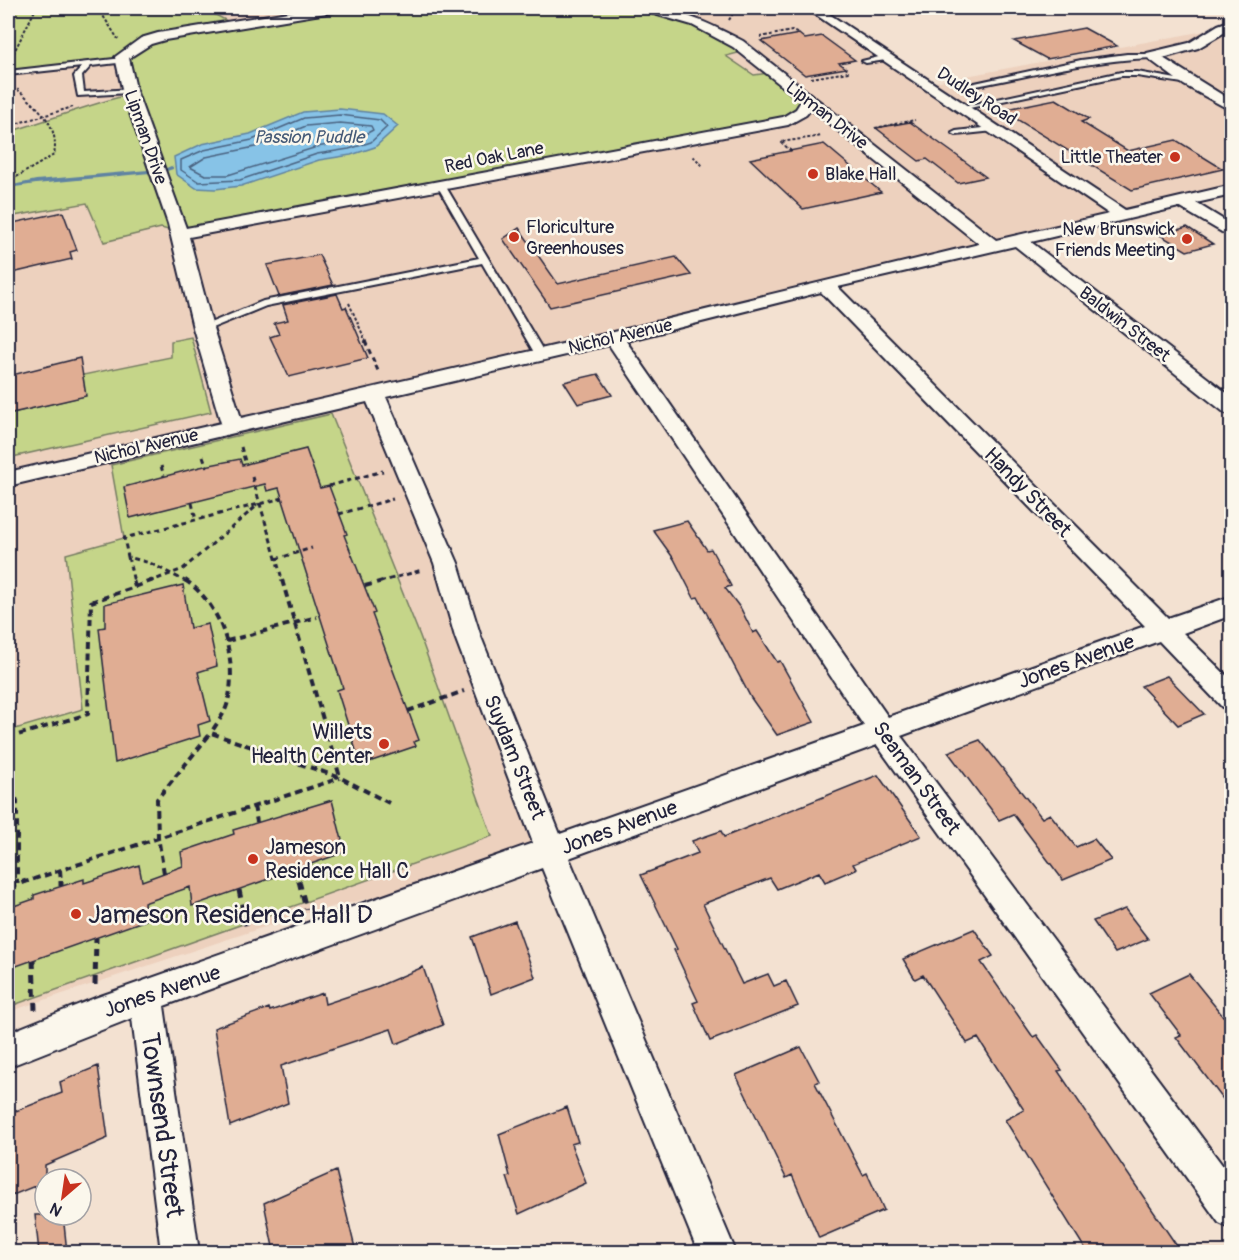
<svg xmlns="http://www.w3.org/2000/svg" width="1239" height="1260" viewBox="0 0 1239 1260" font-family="Pangolin,sans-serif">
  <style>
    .built { fill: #edd1be }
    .green { fill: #c5d589; stroke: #747c62; stroke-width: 1.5 }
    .water { fill: #87c3e7; stroke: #5f83a2; stroke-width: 1.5 }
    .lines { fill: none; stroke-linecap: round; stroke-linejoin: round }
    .shore { stroke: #4a6280; stroke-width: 1.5 }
    .stream { fill: #5f83a2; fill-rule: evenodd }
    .building { fill: #e0ad93; stroke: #22223b; stroke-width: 1.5 }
    .service-casing { stroke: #22223b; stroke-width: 4 }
    .minor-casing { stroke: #22223b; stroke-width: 4 }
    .path-far3 { stroke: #22223b; stroke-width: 2; stroke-dasharray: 3 2; stroke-linecap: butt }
    .path-far2 { stroke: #22223b; stroke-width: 3; stroke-dasharray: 5 4; stroke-linecap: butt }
    .path-far1 { stroke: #22223b; stroke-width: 4; stroke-dasharray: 7 4.5; stroke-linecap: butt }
    .path { stroke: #22223b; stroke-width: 5; stroke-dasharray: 8 6; stroke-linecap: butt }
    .service { fill: #fbf7ec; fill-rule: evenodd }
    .minor { fill: #fbf7ec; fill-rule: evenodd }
    .poi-dot { fill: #c8321e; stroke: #fbf7ec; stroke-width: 2 }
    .labels { text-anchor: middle; stroke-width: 5; stroke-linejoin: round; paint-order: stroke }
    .far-street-label { font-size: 18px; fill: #22223b; stroke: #fbf7ec }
    .far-water-label { font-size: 18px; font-style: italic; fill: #455a77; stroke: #fbf7ec }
    .far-poi-label { font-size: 18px; fill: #22223b; stroke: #fbf7ec; text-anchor: end }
    .street-label { font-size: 21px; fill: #22223b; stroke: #fbf7ec }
    .poi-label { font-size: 21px; fill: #22223b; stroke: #fbf7ec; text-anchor: end }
    .near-poi-label { font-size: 26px; fill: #22223b; stroke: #fbf7ec; text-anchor: start }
    .near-street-label { font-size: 26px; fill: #22223b; stroke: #fbf7ec }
  </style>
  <rect width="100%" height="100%" fill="#f3e1d1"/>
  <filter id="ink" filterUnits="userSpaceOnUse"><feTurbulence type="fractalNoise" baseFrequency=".0167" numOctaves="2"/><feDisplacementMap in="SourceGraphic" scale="12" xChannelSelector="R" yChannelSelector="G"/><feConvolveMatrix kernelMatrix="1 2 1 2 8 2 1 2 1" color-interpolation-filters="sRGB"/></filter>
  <g filter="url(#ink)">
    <!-- built -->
    <path class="built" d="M8 8H872L825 17 924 84 1231 26V190L374 393 551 852 509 866 310 912 8 1012Z"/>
    <!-- green -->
    <path class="green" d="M8 8H206L204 9 231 23 332 8H633L697 25 742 52 726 56 754 75 769 73 809 101 788 121 176 232 161 228 104 242 87 203 8 217V132C47 121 84 106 124 96L134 111 122 59 8 70Z
      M191 337 211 412 8 458V414L85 396 83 375 171 357V341Z
      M331 414 420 636 492 836 8 1007V731L83 709 66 554 124 538 111 465Z"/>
    <!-- water -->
    <path class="water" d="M340 109 383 114 398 126 375 147 351 155 319 160 241 186 215 189 196 188 176 174 174 157 202 144 250 134 303 112Z"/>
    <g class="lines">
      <!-- shore -->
      <path class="shore" d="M340 115 380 120 387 127 371 142 349 149 317 154 240 180 199 182 181 170V160L204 150 252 140 304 118Z
        M340 123 371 126 373 130 354 140 317 147 228 175H205L190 167 206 157 255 147 306 126Z"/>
      <!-- stream -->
      <path class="stream" d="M171 166 173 167V169L167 171 164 169Z
        M148 170 150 171V173L36 184 8 188V186L36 180Z"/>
    </g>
    <!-- building -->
    <path class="building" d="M1084 28 1117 46 1047 59 1014 41Z
      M799 34 805 39 822 36 855 60 839 63 846 68 805 75 761 41Z
      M1056 99 1089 119 1081 122 1128 151 1176 140 1223 169 1132 190 1002 110Z
      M910 122 956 155 986 177 958 183 927 159 919 161 876 128Z
      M824 144 881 192 803 209 750 159Z
      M63 212 77 250 70 252 72 259 8 274V224Z
      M1187 227 1213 244 1187 251 1160 235Z
      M519 228 558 284 676 257 691 275 550 307 503 239Z
      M319 255 333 285 279 296 267 265Z
      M337 294 343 308 346 307 368 358 289 377 270 337 279 334 274 323 288 320 283 305Z
      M80 358 86 396 8 414V376Z
      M598 374 612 395 578 404 564 382Z
      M306 449 320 488 329 486 347 534 344 535 375 613 372 614 419 740 414 742 416 746 369 762 367 757 359 760 337 690 343 688 279 488 267 491 265 484 130 518 124 487 200 467 240 459 242 465Z
      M687 521 707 550 711 549 731 586 725 588 741 609 753 633 757 631 777 662 780 661 814 722 777 735 751 698 698 597 694 598 674 559 653 530Z
      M183 585 190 628 208 624 217 666 198 672 210 721 198 725 200 736 115 763 99 628 105 627V604Z
      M1167 676 1204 714 1178 725 1141 686Z
      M980 740 1042 818 1050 814 1076 847 1094 839 1111 860 1063 880 1013 814 999 820 948 752Z
      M878 775 921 836 853 864 856 869 825 882 819 872 777 889 770 878 703 904 742 984 768 974 774 986 786 981 798 1006 710 1041 693 1003 698 1001 674 950 677 949 641 875 698 853 692 841 721 831 724 837Z
      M332 800 345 852 192 906 190 887 144 903 146 920 8 969V908L34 899V895L84 879V883L139 865 142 881 183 866 181 852 234 834 233 830Z
      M1125 909 1148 939 1115 953 1093 921Z
      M515 921 535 977 491 994 472 937Z
      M974 929 993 956 981 962 1033 1037 1037 1035 1062 1070 1058 1071 1181 1252H1087L1005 1120 1024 1110 978 1038 967 1043 923 975 915 979 903 959Z
      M423 967 443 1025 396 1044 391 1029 281 1066 288 1103 230 1126 214 1028 269 1008 270 1011 323 993 325 1004 379 986Z
      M1189 974 1223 1016 1232 1012V1111L1176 1037 1181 1035 1149 993Z
      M801 1047 819 1081 815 1083 863 1175 867 1173 884 1210 819 1238 792 1175 786 1178 736 1075Z
      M98 1066 108 1138 45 1165V1182L8 1197V1114L62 1093 60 1082Z
      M567 1107 578 1142 571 1144 586 1183 519 1214 507 1177 510 1176 499 1134Z
      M336 1171 356 1252H274L264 1203Z
      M35 1215H63L67 1252H39Z"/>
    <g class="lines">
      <!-- service casing -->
      <g class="service-casing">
        <path id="service" d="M1127 54H1152L1156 56 1152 58C1088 60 1028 77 965 88L961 86 1081 60Z
          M883 56 887 58 886 60 866 63 862 61Z
          M123 58 127 60 126 62 91 66 82 76 84 92 132 89V93H129L78 96 74 76 82 67 8 75V71Z
          M1121 72H1137L1193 82 1189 84 1137 76H1121L960 110 956 108Z
          M991 127 995 129 994 131 956 135 952 133 956 131Z
          M442 184 446 187 545 354 544 356H536L535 354 482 263 266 306 207 330H199L198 328 263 301 479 258 438 187Z"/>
      </g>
      <!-- minor casing -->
      <g class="minor-casing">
        <path id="minor" d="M313 8H339L333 12 165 40 151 44 129 58 137 93 186 228 783 117 796 109 801 101 733 47 692 25 644 11 642 8C679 8 710 24 743 41L996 240 1109 214 806 8H820L1125 210 1232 185V195L1196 203 1232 225V238L1179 207 1031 242 1232 397V414L1225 413 1015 246 838 287 1168 618 1232 596V615L1183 633 1232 681V710L1222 707 1159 641 901 736 1232 1178V1229L1219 1223 877 745 569 858 736 1252H698L542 868 164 1006 199 1252H161L132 1018 8 1067V1033L95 998 533 843 455 637 434 563 367 402 8 486V472L221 423 193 328 168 224 123 93 115 57 141 38 158 33ZM811 109 979 244 614 332 241 418 213 328 189 237 788 125 806 115ZM821 292 1145 626 888 717 626 341ZM609 345 864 726 560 834 481 637 458 563 386 397Z
          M1232 20V28L1198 48 1163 58 1232 101V111L1184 85 1145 56 1147 53 1189 43 1218 25Z"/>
      </g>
      <!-- path-far3 -->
      <path class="path-far3" d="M98 8 118 39
        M729 20 736 8
        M760 37 792 31 799 34
        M11 58 36 8
        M811 78 848 72 846 68
        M8 126 73 107
        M875 128 915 120
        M791 151 781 142 822 136
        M693 156 703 166
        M8 182 54 155C60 124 37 107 16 88
        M349 303 366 342"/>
      <!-- path-far2 -->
      <path class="path-far2" d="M365 341 379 373
        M241 447 246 465
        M203 456 207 467
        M161 466 164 476
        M252 477 283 582
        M329 486 383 471
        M192 503 196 520
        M339 514 393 499
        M128 557 134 582
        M276 559 312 548
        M149 582 183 569 259 504
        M187 582 150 563 128 557 124 538 283 498
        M380 582 422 570"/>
      <!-- path-far1 -->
      <path class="path-far1" d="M185 580C223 605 239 662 227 705 224 715 216 724 211 733
        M282 580 340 777
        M365 586 386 580
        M135 587 153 580
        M227 641 317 617
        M408 711 464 691
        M328 734 349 728
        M8 738 88 714 91 602 135 587 133 580
        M8 777 17 801V883
        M254 806 257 822
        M296 869 299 883
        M60 870 61 883
        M164 873 158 837 157 799 211 733 341 778 389 803
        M22 883 340 778"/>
      <!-- path -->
      <path class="path" d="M17 881V884
        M61 881V886
        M299 881 306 909
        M8 887 26 881
        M239 890 247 930
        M33 960 35 1010
        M95 985 96 938"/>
      <!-- service -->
      <use href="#service" class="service"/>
      <!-- minor -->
      <use href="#minor" class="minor"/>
    </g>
  </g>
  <!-- markers -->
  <g class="poi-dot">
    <circle cx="1175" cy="157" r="6"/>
    <circle cx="813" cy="174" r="6"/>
    <circle cx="514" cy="237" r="6"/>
    <circle cx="1187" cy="239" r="6"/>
    <circle cx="384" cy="744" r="6"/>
    <circle cx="253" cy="859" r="6"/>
    <circle cx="76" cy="914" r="6"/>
  </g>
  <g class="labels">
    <!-- far-street labels -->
    <g class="far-street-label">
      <text transform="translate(977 96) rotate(33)" y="6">Dudley Road</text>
      <text transform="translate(827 115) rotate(38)" y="6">Lipman Drive</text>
      <text transform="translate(146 137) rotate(71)" y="6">Lipman Drive</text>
      <text transform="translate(494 157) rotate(-11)" y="6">Red Oak Lane</text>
      <text transform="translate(1125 324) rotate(38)" y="6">Baldwin Street</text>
      <text transform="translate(620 336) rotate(-13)" y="6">Nichol Avenue</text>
      <text transform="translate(146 446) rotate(-13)" y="6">Nichol Avenue</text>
    </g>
    <!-- far-water labels -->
    <g class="far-water-label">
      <text x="309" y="143">Passion Puddle</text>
    </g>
    <!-- far-poi labels -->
    <g class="far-poi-label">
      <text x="1163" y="163">Little Theater</text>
      <text x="825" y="180" text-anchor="start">Blake Hall</text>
      <text x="526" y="233" text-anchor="start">Floriculture<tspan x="526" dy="21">Greenhouses</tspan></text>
      <text x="1175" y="235">New Brunswick<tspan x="1175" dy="21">Friends Meeting</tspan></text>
    </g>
    <!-- street labels -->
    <g class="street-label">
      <text transform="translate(1028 492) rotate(46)" y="7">Handy Street</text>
      <text transform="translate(1076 661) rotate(-20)" y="7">Jones Avenue</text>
      <text transform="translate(515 757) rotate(68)" y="7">Suydam Street</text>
      <text transform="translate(917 778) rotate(54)" y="7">Seaman Street</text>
      <text transform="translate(619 827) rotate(-20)" y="7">Jones Avenue</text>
      <text transform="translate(162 991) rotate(-19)" y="7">Jones Avenue</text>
    </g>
    <!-- poi labels -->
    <g class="poi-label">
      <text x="372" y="739">Willets<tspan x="372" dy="24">Health Center</tspan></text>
      <text x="265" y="854" text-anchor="start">Jameson<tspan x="265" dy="24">Residence Hall C</tspan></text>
    </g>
    <!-- near-poi labels -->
    <g class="near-poi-label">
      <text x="88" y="923">Jameson Residence Hall D</text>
    </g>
    <!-- near-street labels -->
    <g class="near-street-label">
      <text transform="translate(163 1125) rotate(82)" y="9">Townsend Street</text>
    </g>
  </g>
  <!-- margin -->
  <rect width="1239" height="1260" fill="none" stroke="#fbf7ec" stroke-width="30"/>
  <rect x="15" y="15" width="1209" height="1230" fill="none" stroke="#22223b" stroke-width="2" filter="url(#ink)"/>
  <!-- north arrow -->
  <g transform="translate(63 1197) rotate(209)"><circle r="28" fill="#fbf7ec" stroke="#a4a2a5" stroke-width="1.5"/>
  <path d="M0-4.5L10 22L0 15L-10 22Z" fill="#c8321e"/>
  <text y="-9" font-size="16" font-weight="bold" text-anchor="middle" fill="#22223b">N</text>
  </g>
</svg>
